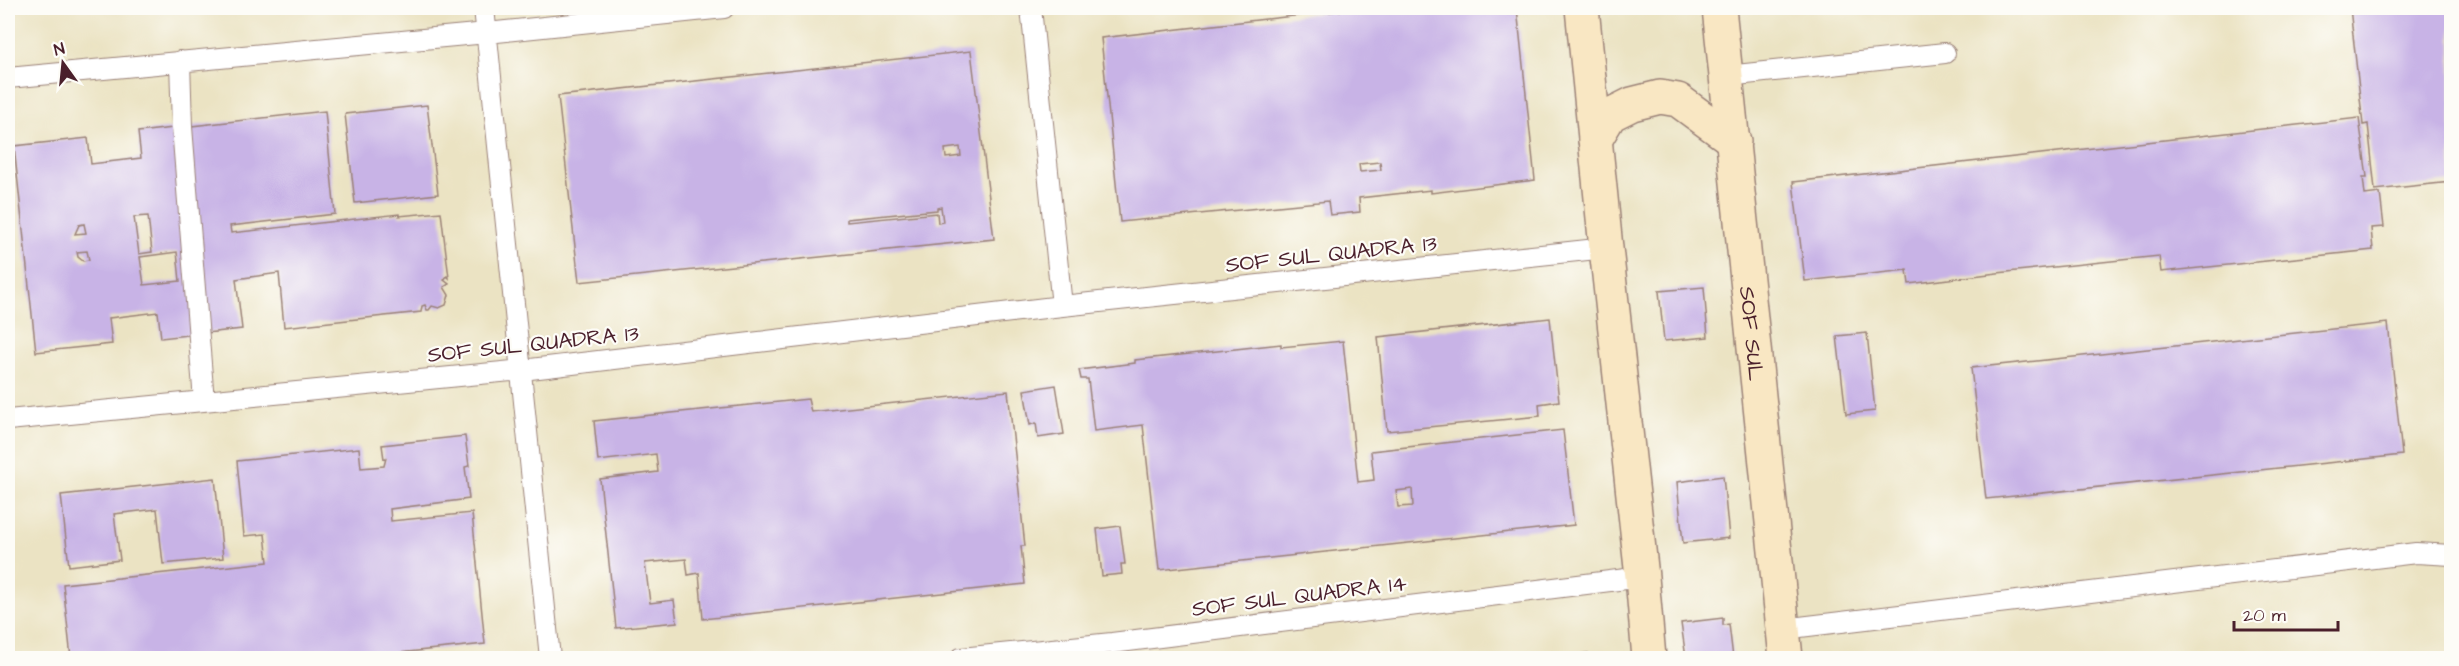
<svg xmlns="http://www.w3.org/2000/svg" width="2459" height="666" viewBox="0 0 2459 666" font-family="'Architects Daughter',sans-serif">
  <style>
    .building { fill: #c8b3e6; fill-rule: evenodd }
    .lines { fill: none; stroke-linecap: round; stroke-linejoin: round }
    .lane-casing { stroke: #9a8177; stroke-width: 22 }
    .secondary-casing { stroke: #9a8177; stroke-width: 36 }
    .lane { stroke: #fff; stroke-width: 20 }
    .secondary { stroke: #f9e7c3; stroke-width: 33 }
    .labels { text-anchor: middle; stroke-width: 4.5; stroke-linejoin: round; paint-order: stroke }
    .street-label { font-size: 22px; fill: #4a1f2b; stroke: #fdfcf7 }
  </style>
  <rect width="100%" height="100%" fill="#fdfcf7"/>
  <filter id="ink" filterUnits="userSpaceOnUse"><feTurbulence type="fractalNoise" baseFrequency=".0167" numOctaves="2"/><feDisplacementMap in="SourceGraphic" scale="12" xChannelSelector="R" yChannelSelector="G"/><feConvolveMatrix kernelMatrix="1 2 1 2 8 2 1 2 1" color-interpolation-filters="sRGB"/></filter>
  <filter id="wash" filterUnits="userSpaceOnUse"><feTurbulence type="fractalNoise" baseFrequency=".008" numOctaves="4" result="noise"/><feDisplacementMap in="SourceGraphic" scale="24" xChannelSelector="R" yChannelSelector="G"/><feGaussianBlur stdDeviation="1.35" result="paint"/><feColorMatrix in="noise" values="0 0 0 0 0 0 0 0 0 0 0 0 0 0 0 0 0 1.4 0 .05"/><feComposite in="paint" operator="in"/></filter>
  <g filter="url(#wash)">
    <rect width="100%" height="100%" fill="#ebe3c3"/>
    <g id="blocks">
      <!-- building -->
      <path class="building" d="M1363 8H1517L1535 180 1431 193V190L1359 198 1360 212 1330 215 1328 201 1120 222 1101 38ZM1380 162 1381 170 1360 172 1359 164Z
        M2350 8H2451V182L2375 190 2368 124 2363 125Z
        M971 51 994 239 579 282 558 96ZM960 147 961 156 946 158 945 149ZM941 207 943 222 938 223 937 213 847 222V219L937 210V208Z
        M427 105 438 194 355 203 345 114Z
        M325 111 335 214 230 226 231 233 399 214V216L441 212 449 278 447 276 444 280 449 284 444 287 449 295 446 305 439 308 432 306 429 310H427L425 305 422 306 421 312 284 327 279 273 236 279 242 329 161 338 158 312 109 318 112 344 36 352 14 146 88 138 91 164 141 158 138 132ZM148 216 152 252 139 254 134 217ZM84 224 86 233 75 234 79 225ZM87 251 89 260 83 261 78 257 77 252ZM177 252 180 281 144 285 140 257Z
        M2359 118 2367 177H2363L2365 195 2380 193 2384 227 2371 228 2373 250 2161 272 2159 256 1997 273 1909 284 1907 270 1805 281 1793 182Z
        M1704 287 1708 337 1664 341 1659 291Z
        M1550 318 1559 401 1539 404 1540 416 1387 431 1378 337Z
        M2388 323 2402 455 1986 499 1971 368Z
        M1867 333 1875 411 1846 414 1837 336Z
        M1343 341 1358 482 1374 480 1371 451 1563 430 1574 525 1159 570 1143 425 1094 431 1088 379H1081L1079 370 1135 363V360L1281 344V347ZM1412 489 1413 506 1398 507 1396 491Z
        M1056 385 1064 434 1038 438 1036 423 1030 425 1024 390Z
        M1008 391 1025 546H1021L1025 584 703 619 699 573 688 575 686 559 645 563 650 603 674 600 677 622 616 628 600 479 658 472 656 454 598 461 594 421 808 399 811 412Z
        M465 436 469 466 465 467 469 499 390 509 391 521 472 513 485 644 349 658H71L63 584 268 562 265 534 244 536 237 461 359 448 361 468 384 466 386 458 384 459 382 445Z
        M1723 476 1729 538 1683 543 1677 482Z
        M215 478 223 558 163 564 157 509 114 514 120 560 69 566 61 495Z
        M1120 526 1125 564H1121L1122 574 1102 576 1097 529Z
        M1723 618V625L1729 624 1733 658H1686L1681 623Z
        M1588 653 1589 658H1551V657Z"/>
    </g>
  </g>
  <g filter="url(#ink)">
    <use href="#blocks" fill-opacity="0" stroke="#9a8177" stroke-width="1.5"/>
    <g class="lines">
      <!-- lane casing -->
      <g class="lane-casing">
        <path id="lane" d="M484 8 550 658
          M1031 8 1062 306
          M180 61 182 127 204 401
          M1727 76 1945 53
          M8 78 487 33 724 8
          M8 420 522 370 1062 306 1606 248
          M1783 629 2416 553 2452 555
          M961 658 1112 643 1642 577"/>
      </g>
      <!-- secondary casing -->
      <g class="secondary-casing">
        <g id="secondary">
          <path d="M1582 8 1606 248 1642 577 1649 658"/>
          <path id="s1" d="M1719 8 1786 658"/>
          <path d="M1595 140 1610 115 1632 104 1660 97 1678 100 1734 141"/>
        </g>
      </g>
      <!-- lane -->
      <use href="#lane" class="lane"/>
      <!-- secondary -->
      <use href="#secondary" class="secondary"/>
    </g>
  </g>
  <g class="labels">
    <!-- street labels -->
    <g class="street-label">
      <text transform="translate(1331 253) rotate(-6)" y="8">SOF SUL QUADRA 13</text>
      <text dy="8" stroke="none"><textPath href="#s1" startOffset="327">SOF SUL</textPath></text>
      <text transform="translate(533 343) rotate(-6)" y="8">SOF SUL QUADRA 13</text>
      <text transform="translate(1299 595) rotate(-7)" y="8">SOF SUL QUADRA 14</text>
    </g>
  </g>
  <!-- margin -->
  <rect width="2459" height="666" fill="none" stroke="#fdfcf7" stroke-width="30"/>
  <!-- north arrow -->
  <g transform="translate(63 63) rotate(345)" stroke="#fdfcf7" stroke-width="4.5" paint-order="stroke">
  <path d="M0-4.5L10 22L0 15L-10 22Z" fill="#4a1f2b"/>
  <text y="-9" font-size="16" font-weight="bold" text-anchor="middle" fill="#4a1f2b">N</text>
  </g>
  <!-- scale -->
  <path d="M2234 621v9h104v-9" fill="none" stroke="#4a1f2b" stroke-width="3"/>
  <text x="2243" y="621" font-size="18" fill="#4a1f2b" stroke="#fdfcf7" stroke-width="4.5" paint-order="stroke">20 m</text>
</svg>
